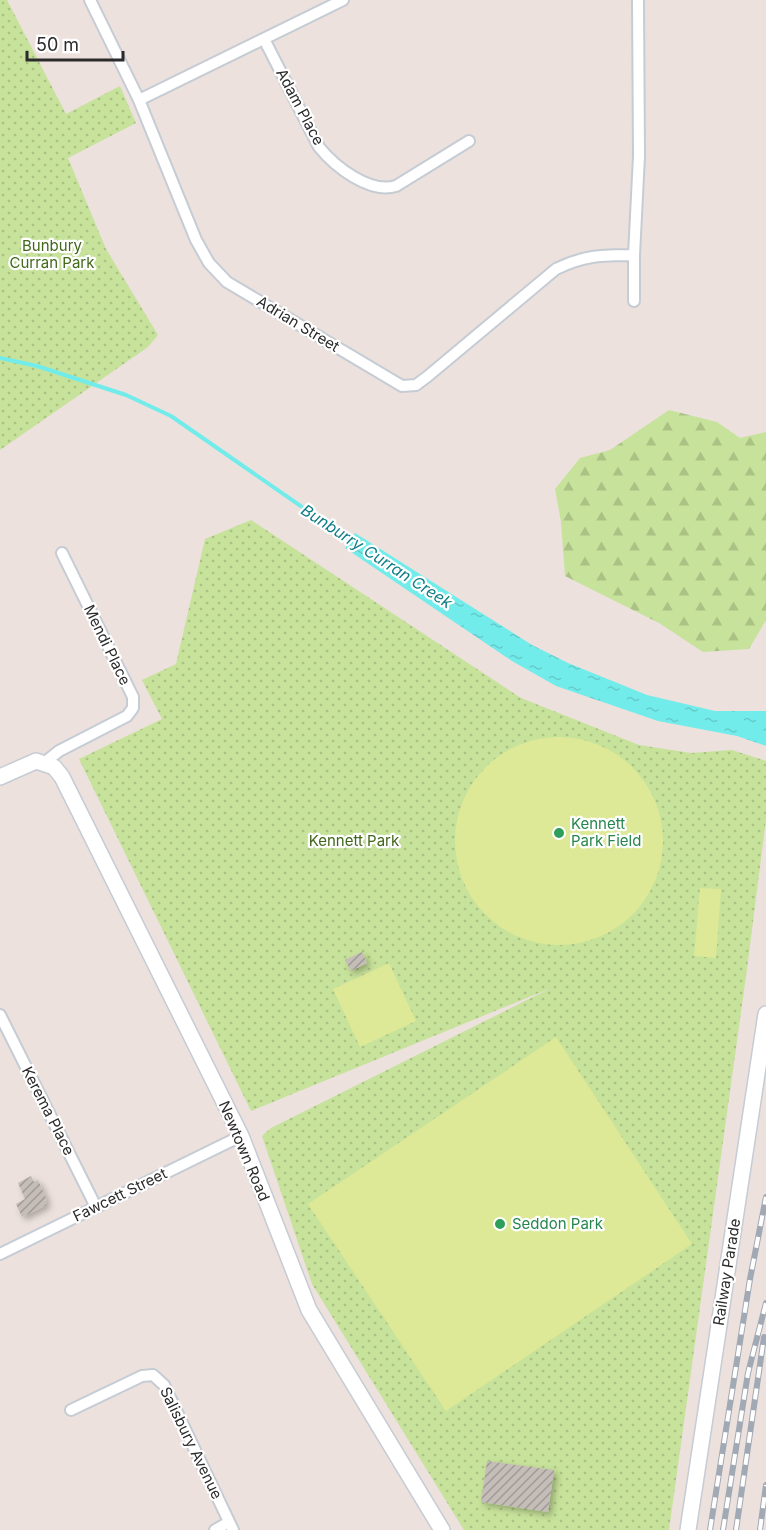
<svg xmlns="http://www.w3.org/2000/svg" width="766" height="1530" viewBox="0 0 766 1530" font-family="Inter,sans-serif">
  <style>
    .forest { fill: url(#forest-firs) }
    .park { fill: url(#park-dots) }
    .pitch { fill: #dde996 }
    .water { fill: url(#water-ripples) }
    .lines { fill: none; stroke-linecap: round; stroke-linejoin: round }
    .stream { stroke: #72ecea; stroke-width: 4 }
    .building { fill: url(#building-hatch); filter: url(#shadow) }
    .street-casing { stroke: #c5ccd4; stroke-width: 14 }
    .secondary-casing { stroke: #c5ccd4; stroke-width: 18 }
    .street { stroke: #fff; stroke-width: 10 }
    .secondary { stroke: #fff; stroke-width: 15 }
    .rail-casing { stroke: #a0a9b4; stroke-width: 6 }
    .rail { stroke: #fff; stroke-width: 4; stroke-dasharray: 11; stroke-linecap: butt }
    .leisure-dot { fill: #2e9e5b; stroke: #fff; stroke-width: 2 }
    .labels { text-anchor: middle; stroke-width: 4.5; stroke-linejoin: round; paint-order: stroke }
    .street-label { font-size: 15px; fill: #2b2b2b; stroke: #fff }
    .park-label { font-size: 15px; fill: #41671b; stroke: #fff }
    .leisure-label { font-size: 15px; fill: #27864d; stroke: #fff; text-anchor: start }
    .water-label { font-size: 16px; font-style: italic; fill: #107e85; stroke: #fff }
  </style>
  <defs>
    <pattern id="forest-firs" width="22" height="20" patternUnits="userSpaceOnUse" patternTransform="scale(1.5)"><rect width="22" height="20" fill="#c7e29a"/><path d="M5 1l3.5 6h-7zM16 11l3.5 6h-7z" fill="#abc285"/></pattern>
    <pattern id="park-dots" width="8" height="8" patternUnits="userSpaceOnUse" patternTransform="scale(1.5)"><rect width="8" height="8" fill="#c7e29a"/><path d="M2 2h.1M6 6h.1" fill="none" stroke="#abc285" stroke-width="1.8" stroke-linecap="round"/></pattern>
    <pattern id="water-ripples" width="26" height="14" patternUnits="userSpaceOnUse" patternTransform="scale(1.5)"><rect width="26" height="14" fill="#72ecea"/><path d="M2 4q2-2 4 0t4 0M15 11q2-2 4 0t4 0" fill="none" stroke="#63cbc9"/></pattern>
    <pattern id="building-hatch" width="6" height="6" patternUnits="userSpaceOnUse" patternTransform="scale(1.5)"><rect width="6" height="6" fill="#c5bdb8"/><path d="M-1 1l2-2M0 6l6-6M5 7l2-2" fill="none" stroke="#a09a96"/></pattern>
    <filter id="shadow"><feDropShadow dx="3.5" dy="3.5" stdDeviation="3" flood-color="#0004"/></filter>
  </defs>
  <rect width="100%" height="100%" fill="#ece1dd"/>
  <!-- forest -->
  <path class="forest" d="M669 410 717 422 740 438 766 432V620L749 649 703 652 659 623 565 576 561 522 555 489 580 458 610 450Z"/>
  <!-- park -->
  <path class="park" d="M0 0H7L66 114 120 86 136 123 68 158 106 249 158 335 148 347 0 450Z
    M251 520 521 698 639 745 691 753 732 750 766 761V819L747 969 669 1530H464L312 1284 262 1136 271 1128 551 988 251 1111 79 759 162 719 142 680 176 664 205 539Z"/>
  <!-- pitch -->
  <path class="pitch" d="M455 841a104 104 0 1 1 208 0a104 104 0 1 1-208 0Z
    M700 888 721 889 716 958 694 956Z
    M389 963 416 1021 360 1047 333 989Z
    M556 1037 692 1244 446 1411 308 1204Z"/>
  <!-- water -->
  <path class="water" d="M355 533 532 645 568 663 647 695 715 711H766V746L737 736 658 721 556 686 512 661 345 548Z"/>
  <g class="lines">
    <!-- stream -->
    <path class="stream" d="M0 358 37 366 126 395 171 416 354 543"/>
  </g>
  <!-- building -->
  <path class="building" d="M362 952 367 963 351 971 345 960Z
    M31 1176 34 1182 38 1180 47 1200 45 1201 47 1205 22 1217 16 1204 25 1199 18 1183Z
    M487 1461 554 1470 548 1512 481 1502Z"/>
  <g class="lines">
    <!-- street casing -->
    <g class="street-casing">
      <path id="street" d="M90 0 139 100 196 240 209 263 227 282 402 386 416 385 428 376 556 269C584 255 603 255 634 255
        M264 39 319 147C335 167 370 194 396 186L469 141
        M139 100 343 0
        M634 301V255L639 156 638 0
        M44 763 59 751 127 716 133 708V697L62 553
        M0 1015 96 1207
        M0 1254 241 1136
        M71 1410 142 1376 153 1375 164 1385 233 1530
        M215 1530 229 1522"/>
    </g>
    <!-- secondary casing -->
    <g class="secondary-casing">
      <path id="secondary" d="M0 777 36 761 54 767 62 777 241 1136 309 1310 442 1530
        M688 1530 766 1014"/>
    </g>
    <!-- street -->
    <use href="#street" class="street"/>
    <!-- secondary -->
    <use href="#secondary" class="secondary"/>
    <!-- rail casing -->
    <g class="rail-casing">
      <path id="rail" d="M710 1530 750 1279 766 1197
        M723 1530 748 1373 766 1303
        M736 1530 764 1337
        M760 1530 766 1485"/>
    </g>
    <!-- rail -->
    <use href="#rail" class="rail"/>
  </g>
  <!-- markers -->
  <g class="leisure-dot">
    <circle cx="559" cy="833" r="6"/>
    <circle cx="500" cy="1224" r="6"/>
  </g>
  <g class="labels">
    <!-- street labels -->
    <g class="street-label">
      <text transform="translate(300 107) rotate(62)" y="5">Adam Place</text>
      <text transform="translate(298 324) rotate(31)" y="5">Adrian Street</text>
      <text transform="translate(107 645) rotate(64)" y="5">Mendi Place</text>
      <text transform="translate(48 1111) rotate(63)" y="5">Kerema Place</text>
      <text transform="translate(244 1151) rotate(67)" y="5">Newtown Road</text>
      <text transform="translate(120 1195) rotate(-26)" y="5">Fawcett Street</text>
      <text transform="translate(727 1272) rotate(-81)" y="5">Railway Parade</text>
      <text transform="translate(191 1443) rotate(64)" y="5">Salisbury Avenue</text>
    </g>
    <!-- park labels -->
    <g class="park-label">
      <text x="52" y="251">Bunbury<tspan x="52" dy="17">Curran Park</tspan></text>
      <text x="354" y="846">Kennett Park</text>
    </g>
    <!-- leisure labels -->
    <g class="leisure-label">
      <text x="571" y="829">Kennett<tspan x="571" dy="17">Park Field</tspan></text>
      <text x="512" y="1229">Seddon Park</text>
    </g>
    <!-- water labels -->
    <g class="water-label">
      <text transform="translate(377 556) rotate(33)" y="6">Bunburry Curran Creek</text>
    </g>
  </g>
  <!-- scale -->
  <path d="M27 51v9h96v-9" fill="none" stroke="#2b2b2b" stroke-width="3"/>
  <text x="36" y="51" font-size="18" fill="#2b2b2b" stroke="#ffffff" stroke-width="4.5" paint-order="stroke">50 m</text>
</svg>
